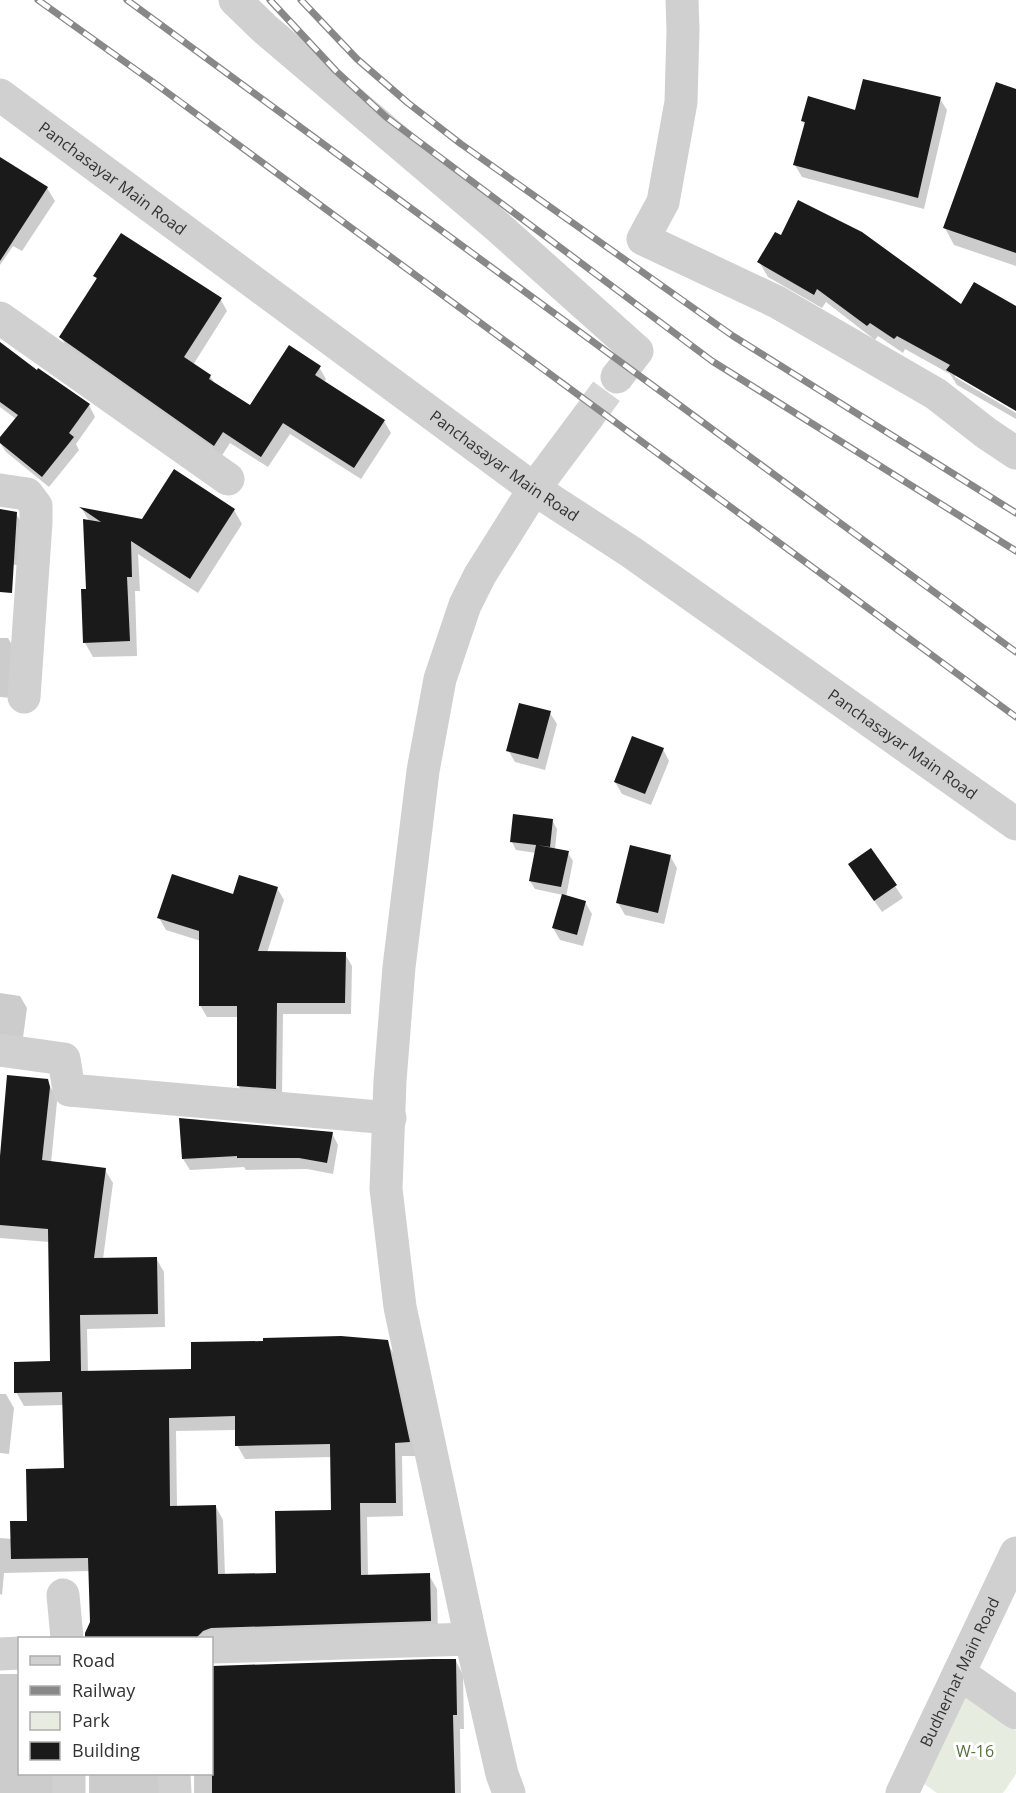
<svg xmlns="http://www.w3.org/2000/svg" width="1016" height="1793" viewBox="0 0 1016 1793" font-family="'Open Sans',sans-serif">
  <style>
    .green { fill: #e6ecdf }
    .shadow { fill: #0003; fill-rule: evenodd }
    .building { fill: #1a1a1a; fill-rule: evenodd }
    .lines { fill: none; stroke-linecap: round; stroke-linejoin: round }
    .minor-tunnel { stroke: #d6d6d6; stroke-width: 33; stroke-dasharray: 33 16; stroke-linecap: butt }
    .minor { stroke: #d0d0d0; stroke-width: 33 }
    .rail-casing { stroke: #888; stroke-width: 7 }
    .rail { stroke: #fff; stroke-width: 4.5; stroke-dasharray: 14; stroke-linecap: butt }
    .labels { text-anchor: middle; stroke-width: 6; stroke-linejoin: round; paint-order: stroke }
    .street-label { font-size: 16px; fill: #333; stroke: #fff }
    .park-label { font-size: 16px; fill: #56703f; stroke: #fff }
  </style>
  <rect width="100%" height="100%" fill="#fff"/>
  <!-- green -->
  <path class="green" d="M961 1686 1016 1731V1774L1003 1793H937L917 1779Z"/>
  <!-- shadow -->
  <path class="shadow" d="M1016 90V266L954 245 945 228Z
    M940 99 947 110 924 209 802 177 795 165 805 125 802 121Z
    M0 158 47 188 55 201 22 251 13 246 0 265Z
    M759 262 962 306 1016 308V409L955 373V377L1016 413V419L957 385 950 374 905 349 903 353 878 336 875 340 826 302 822 308 768 277Z
    M95 276 221 300 227 311 193 365 210 376 215 384 250 407 319 367 326 379 324 382 384 421 391 433 361 479 290 434 268 467 230 443 221 457 67 348 61 337 97 280Z
    M0 344 38 372 89 405 95 417 76 444 79 450 49 487 6 452 0 443V439L16 419 0 407Z
    M82 509 143 520 234 510 242 524 198 593 138 554 140 591H135L137 656 93 657 85 643 89 521Z
    M0 511 16 514 23 525 21 566 0 562Z
    M0 638H8L15 650 12 698 0 697Z
    M550 713 557 724 545 770 515 762 508 750Z
    M663 749 669 761 651 805 622 794 615 782Z
    M552 820 557 829 555 850 568 853 573 861 566 897 585 902 592 914 583 946 560 940 553 928 563 895 535 889 530 881 536 853 516 850 512 842Z
    M871 850 903 898 882 912 857 876Z
    M670 856 677 868 664 924 625 915 618 903Z
    M277 888 284 900 267 953 345 954 352 966 351 1014H283L282 1100 245 1097 238 1085 239 1017H207L200 1005 201 941 166 930 159 918 234 896Z
    M0 993 20 996 27 1008 22 1045 0 1044Z
    M47 1081 55 1095 57 1102 51 1163 105 1170 113 1183 103 1259 156 1258 164 1272 165 1327 87 1329 88 1372 192 1370 387 1342 395 1356 417 1456H402L403 1516 367 1517 368 1576 429 1575 437 1589 438 1635 86 1638 91 1622 90 1571 4 1573 2 1595 0 1594V1538L12 1539 28 1522 65 1469 64 1405 24 1406 16 1392 51 1363 49 1242 0 1238V1157ZM236 1430 237 1445 245 1459 332 1457V1512L277 1574 225 1575 223 1520 216 1507H177L176 1431Z
    M332 1133 338 1145 333 1174 307 1169 246 1170 244 1167 190 1170 183 1159Z
    M0 1394H6L14 1408 9 1454 0 1453Z
    M456 1661 463 1675 464 1729H460L461 1793H194V1774H212V1667Z
    M0 1674H20V1774H65L57 1793H0Z
    M89 1774H170L163 1793H89Z"/>
  <!-- building -->
  <path class="building" d="M863 79 941 97 918 198 793 165 805 122 801 121 808 96 855 110Z
    M996 82 1016 89V253L943 228Z
    M0 157 48 187 0 261Z
    M798 200 862 232 961 304 974 282 1016 306V411L946 370 950 365 897 336 894 339 870 323 867 326 817 289 814 295 757 262 775 232 781 235Z
    M121 233 222 298 184 357 211 375 209 379 250 405 289 345 321 366 315 375 385 420 354 468 283 423 261 457 223 432 214 446 59 337 97 278 93 276Z
    M0 342 37 370 38 368 90 404 69 433 74 437 42 477 0 443V437L18 415 0 402Z
    M174 469 235 509 190 579 131 541 132 577H127L130 641 83 643 81 589H86L83 519 101 522 79 507 142 519Z
    M0 509 17 512 12 593 0 592Z
    M519 703 551 711 538 759 506 751Z
    M632 736 664 748 645 794 614 782Z
    M513 814 553 819 550 847 537 845 569 851 561 887 529 881 536 845 510 842Z
    M630 845 671 855 658 913 616 903Z
    M871 848 897 885 874 901 848 864Z
    M172 874 233 894 239 875 278 887 258 951 346 952 345 1003H277L276 1089 237 1086V1006H199V931L157 918Z
    M562 894 586 901 577 935 552 928Z
    M7 1075 48 1079 50 1087 42 1160 106 1168 94 1258 157 1257 158 1314 80 1315 81 1371 191 1369V1342L263 1341V1338L341 1336 388 1340 410 1442 395 1443 396 1503H360L361 1575 430 1573 431 1621 211 1628 203 1631 197 1637 85 1638V1633L90 1622 88 1558 11 1559 10 1521H27L26 1469 64 1468 62 1392 14 1393V1362L50 1361 48 1229 0 1225V1156ZM235 1416V1446L330 1444 331 1510 275 1511 276 1573 218 1574 216 1505 170 1506 169 1418Z
    M179 1118 333 1132 327 1163 299 1158H237V1156L182 1159Z
    M432 1659H456L457 1715H453L455 1793H212V1666Z"/>
  <g class="lines">
    <!-- minor-tunnel -->
    <path class="minor-tunnel" d="M587 418 617 377"/>
    <!-- minor -->
    <g class="minor">
      <path d="M235 0 265 29 497 226 637 351 617 377"/>
      <path d="M682 0 683 30 681 102 663 202 643 239 777 302 936 394 986 433 1016 453"/>
      <path id="s1" d="M0 95 534 489 631 552 1016 824"/>
      <path d="M0 318 228 479"/>
      <path d="M0 490 27 494 36 506V522L24 697"/>
      <path d="M0 1050 64 1059 69 1090 390 1118"/>
      <path d="M63 1595 67 1638"/>
      <path d="M212 1647 471 1639"/>
      <path d="M0 1654 20 1653"/>
      <path d="M959 1673 1016 1713"/>
      <path d="M69 1774V1793"/>
      <path d="M174 1774 175 1793"/>
      <path d="M509 1793 502 1774 471 1639 400 1307 386 1189 390 1081 399 967 423 771 440 679 465 605 480 575 534 489 587 418"/>
      <path id="s2" d="M902 1793 1016 1553"/>
    </g>
    <!-- rail casing -->
    <g class="rail-casing">
      <path id="rail" d="M38 0 153 82 1016 717
        M127 0 1016 652
        M270 0 336 71 386 117 712 361 1016 551
        M301 0 357 59 408 103 461 144 733 336 1016 513"/>
    </g>
    <!-- rail -->
    <use href="#rail" class="rail"/>
  </g>
  <g class="labels">
    <!-- street labels -->
    <g class="street-label">
      <text dy="6" stroke="none"><textPath href="#s1" startOffset="140">Panchasayar Main Road</textPath></text>
      <text dy="6" stroke="none"><textPath href="#s1" startOffset="626">Panchasayar Main Road</textPath></text>
      <text dy="6" stroke="none"><textPath href="#s1" startOffset="1112">Panchasayar Main Road</textPath></text>
      <text dy="6" stroke="none"><textPath href="#s2" startOffset="134">Budherhat Main Road</textPath></text>
    </g>
    <!-- park labels -->
    <g class="park-label">
      <text x="975" y="1757">W-16</text>
    </g>
  </g>
  <!-- legend -->
  <rect x="18" y="1637" width="195" height="138" fill="#ffffff" stroke="#adadad" stroke-width="1.5"/>
  <rect x="30" y="1656" width="30" height="9" fill="#d0d0d0" stroke="#adadad" stroke-width="1.5"/>
  <text x="72" y="1667" font-size="18" fill="#333333">Road</text>
  <rect x="30" y="1686" width="30" height="9" fill="#888888" stroke="#adadad" stroke-width="1.5"/>
  <text x="72" y="1697" font-size="18" fill="#333333">Railway</text>
  <rect x="30" y="1712" width="30" height="18" fill="#e6ecdf" stroke="#adadad" stroke-width="1.5"/>
  <text x="72" y="1727" font-size="18" fill="#333333">Park</text>
  <rect x="30" y="1742" width="30" height="18" fill="#1a1a1a" stroke="#adadad" stroke-width="1.5"/>
  <text x="72" y="1757" font-size="18" fill="#333333">Building</text>
</svg>
